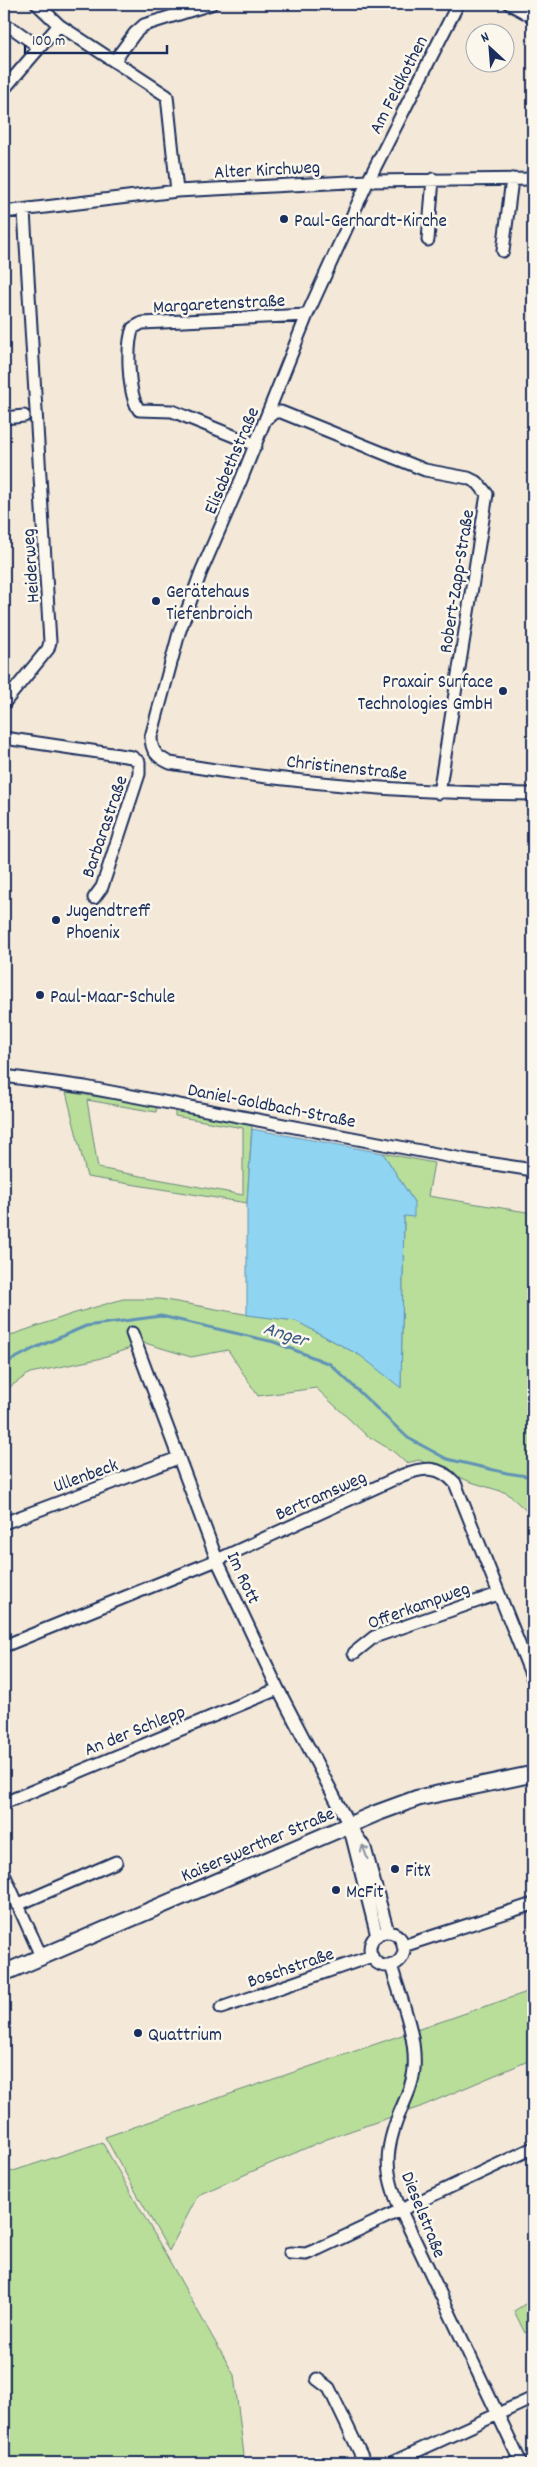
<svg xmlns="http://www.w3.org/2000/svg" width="537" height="2467" viewBox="0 0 537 2467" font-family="Dekko,sans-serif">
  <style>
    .green { fill: #b8de99; stroke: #6a867c }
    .water { fill: #8fd4f1; stroke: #6192b6 }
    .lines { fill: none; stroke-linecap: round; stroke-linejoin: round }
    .stream { stroke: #6192b6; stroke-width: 3 }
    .minor-casing { stroke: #1b2f5e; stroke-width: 15 }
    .major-casing { stroke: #1b2f5e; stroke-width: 19 }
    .minor { stroke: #fbf7ec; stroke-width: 11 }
    .major { stroke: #fbf7ec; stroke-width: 15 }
    .oneway { stroke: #8b93a5 }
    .poi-dot { fill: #1b2f5e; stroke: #fbf7ec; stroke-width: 2 }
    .labels { text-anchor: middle; stroke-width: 5; stroke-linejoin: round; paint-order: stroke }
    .street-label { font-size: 19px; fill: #1b2f5e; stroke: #fbf7ec }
    .poi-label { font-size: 19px; fill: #1b2f5e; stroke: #fbf7ec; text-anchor: start }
    .water-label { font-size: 20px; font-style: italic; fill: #385883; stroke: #fbf7ec }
  </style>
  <rect width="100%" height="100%" fill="#f4e9d8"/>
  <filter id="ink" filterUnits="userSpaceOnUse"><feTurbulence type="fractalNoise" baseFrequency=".02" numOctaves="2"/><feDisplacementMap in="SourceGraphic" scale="10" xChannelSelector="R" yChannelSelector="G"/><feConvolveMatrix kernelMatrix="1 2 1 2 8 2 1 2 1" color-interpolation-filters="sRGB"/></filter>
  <g filter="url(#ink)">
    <!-- green -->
    <path class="green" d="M66 1092 157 1106 156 1112 87 1100 98 1168 243 1195V1128L175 1116V1111L252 1124 247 1203 87 1177Z
      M383 1153 434 1163 428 1196 533 1213V1517L507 1493 471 1482 419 1460 406 1463 394 1452 365 1434 316 1388 258 1396 228 1350 191 1357 145 1343 98 1359 30 1373 4 1391V1340L14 1334 72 1314 123 1299H160L250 1315 296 1321 361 1356 401 1387 404 1216 414 1202Z
      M533 1990V2059L420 2107 327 2139 198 2195 169 2251 105 2137Z
      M102 2142 234 2375 245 2463H4V2174Z
      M533 2299V2329L525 2333 514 2311Z"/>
    <!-- water -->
    <path class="water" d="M252 1129 383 1153 414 1202V1217L404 1216 401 1388 361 1356 296 1321 247 1315V1203Z"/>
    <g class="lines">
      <!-- stream -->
      <path class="stream" d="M4 1364 35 1348 86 1326 161 1316 274 1342 330 1364 408 1438 447 1459 507 1473 533 1477"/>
      <!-- minor casing -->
      <g class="minor-casing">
        <path id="minor" d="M37 4 59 25 167 96 177 191
          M458 4 368 181 307 315 241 480 201 572 179 633 151 737C151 751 157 757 170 763 290 783 412 793 533 794
          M510 4 533 17
          M4 25 15 30 39 47
          M115 60 135 33 144 25 211 4
          M4 89 59 25
          M4 212 177 191 368 181 533 179
          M428 240 433 179
          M503 251 512 179
          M4 418 24 416
          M266 419 275 412H281L425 470 468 478 478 483 487 494 439 793
          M256 445 172 411 139 410C128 394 126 346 133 328L142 323 307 315
          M4 703 48 649 50 642 24 211
          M4 738 132 757 139 762
          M94 898 102 887 107 872 139 774V762
          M4 1076 85 1087 468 1160 533 1170
          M132 1333 217 1560 278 1689 349 1825 365 1848 388 1932
          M4 1523 178 1458
          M4 1646 217 1560 403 1475C423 1467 439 1465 455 1483L533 1679
          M354 1653 374 1637 498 1594
          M4 1803 278 1689
          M350 1829 377 1936
          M4 1874 41 1956
          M17 1905 116 1862
          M370 1949a17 17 0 1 1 34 0a17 17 0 1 1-34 0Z
          M403 1946 533 1904
          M391 1965C400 1997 417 2035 414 2069 413 2084 406 2098 400 2112 384 2151 384 2172 401 2211L521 2463
          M221 2008 372 1956
          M290 2253 306 2254 318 2249 533 2148
          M317 2379 329 2388 365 2463
          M391 2463 533 2398"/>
      </g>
      <!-- major casing -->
      <g class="major-casing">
        <path id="major" d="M4 1973 377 1813 418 1798 533 1774"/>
      </g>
      <!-- minor -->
      <use href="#minor" class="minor"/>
      <!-- major -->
      <use href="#major" class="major"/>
    </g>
    <!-- one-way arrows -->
    <defs><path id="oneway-shaft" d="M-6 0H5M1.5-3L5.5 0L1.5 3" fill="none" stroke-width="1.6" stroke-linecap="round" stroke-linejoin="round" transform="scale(1.25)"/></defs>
    <use class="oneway" href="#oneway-shaft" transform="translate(365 1852) rotate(-110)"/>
  </g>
  <!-- markers -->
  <g class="poi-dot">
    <circle cx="284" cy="219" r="5"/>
    <circle cx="156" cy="601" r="5"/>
    <circle cx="503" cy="691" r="5"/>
    <circle cx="56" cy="920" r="5"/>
    <circle cx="40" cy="995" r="5"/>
    <circle cx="395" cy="1869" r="5"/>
    <circle cx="336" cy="1890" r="5"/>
    <circle cx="138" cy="2033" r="5"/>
  </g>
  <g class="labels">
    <!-- street labels -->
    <g class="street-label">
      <text transform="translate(397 84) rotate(-63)" y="7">Am Feldkothen</text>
      <text transform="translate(267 168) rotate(-3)" y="7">Alter Kirchweg</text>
      <text transform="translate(219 302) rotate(-3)" y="7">Margaretenstraße</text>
      <text transform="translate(230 460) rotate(-67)" y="7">Elisabethstraße</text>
      <text transform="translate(29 566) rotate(-94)" y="7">Heiderweg</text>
      <text transform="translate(455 581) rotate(-81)" y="7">Robert-Zapp-Straße</text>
      <text transform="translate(347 766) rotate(6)" y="7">Christinenstraße</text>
      <text transform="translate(103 826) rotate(-71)" y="7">Barbarastraße</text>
      <text transform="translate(272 1104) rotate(11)" y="7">Daniel-Goldbach-Straße</text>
      <text transform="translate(85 1474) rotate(-20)" y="7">Ullenbeck</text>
      <text transform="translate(320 1494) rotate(-24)" y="7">Bertramsweg</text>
      <text transform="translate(245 1577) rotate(65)" y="7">Im Rott</text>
      <text transform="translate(418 1604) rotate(-20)" y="7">Offerkampweg</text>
      <text transform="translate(134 1729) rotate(-22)" y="7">An der Schlepp</text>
      <text transform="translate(257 1843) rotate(-23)" y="7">Kaiserswerther Straße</text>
      <text transform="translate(290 1966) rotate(-19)" y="7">Boschstraße</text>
      <text transform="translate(425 2214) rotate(68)" y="7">Dieselstraße</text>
    </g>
    <!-- poi labels -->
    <g class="poi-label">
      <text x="294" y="226">Paul-Gerhardt-Kirche</text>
      <text x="166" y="597">Gerätehaus<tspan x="166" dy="22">Tiefenbroich</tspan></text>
      <text x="493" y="687" text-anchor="end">Praxair Surface<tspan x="493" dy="22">Technologies GmbH</tspan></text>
      <text x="66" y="916">Jugendtreff<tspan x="66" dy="22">Phoenix</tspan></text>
      <text x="50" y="1002">Paul-Maar-Schule</text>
      <text x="405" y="1876">FitX</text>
      <text x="346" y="1897">McFit</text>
      <text x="148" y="2040">Quattrium</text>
    </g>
    <!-- water labels -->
    <g class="water-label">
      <text transform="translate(286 1333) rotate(18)" y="7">Anger</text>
    </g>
  </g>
  <!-- margin -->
  <rect width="537" height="2467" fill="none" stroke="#fbf7ec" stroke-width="20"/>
  <rect x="10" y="10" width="517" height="2447" fill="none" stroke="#1b2f5e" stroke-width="2" filter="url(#ink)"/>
  <!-- north arrow -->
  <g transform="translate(490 48) rotate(334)"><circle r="24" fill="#fbf7ec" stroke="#a1a7b3"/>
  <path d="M0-4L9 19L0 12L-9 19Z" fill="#1b2f5e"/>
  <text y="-8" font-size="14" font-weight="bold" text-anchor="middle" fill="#1b2f5e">N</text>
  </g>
  <!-- scale -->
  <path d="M25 45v8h142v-8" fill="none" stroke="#1b2f5e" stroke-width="2.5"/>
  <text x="32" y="45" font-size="15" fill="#1b2f5e" stroke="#fbf7ec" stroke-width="4" paint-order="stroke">100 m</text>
</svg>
